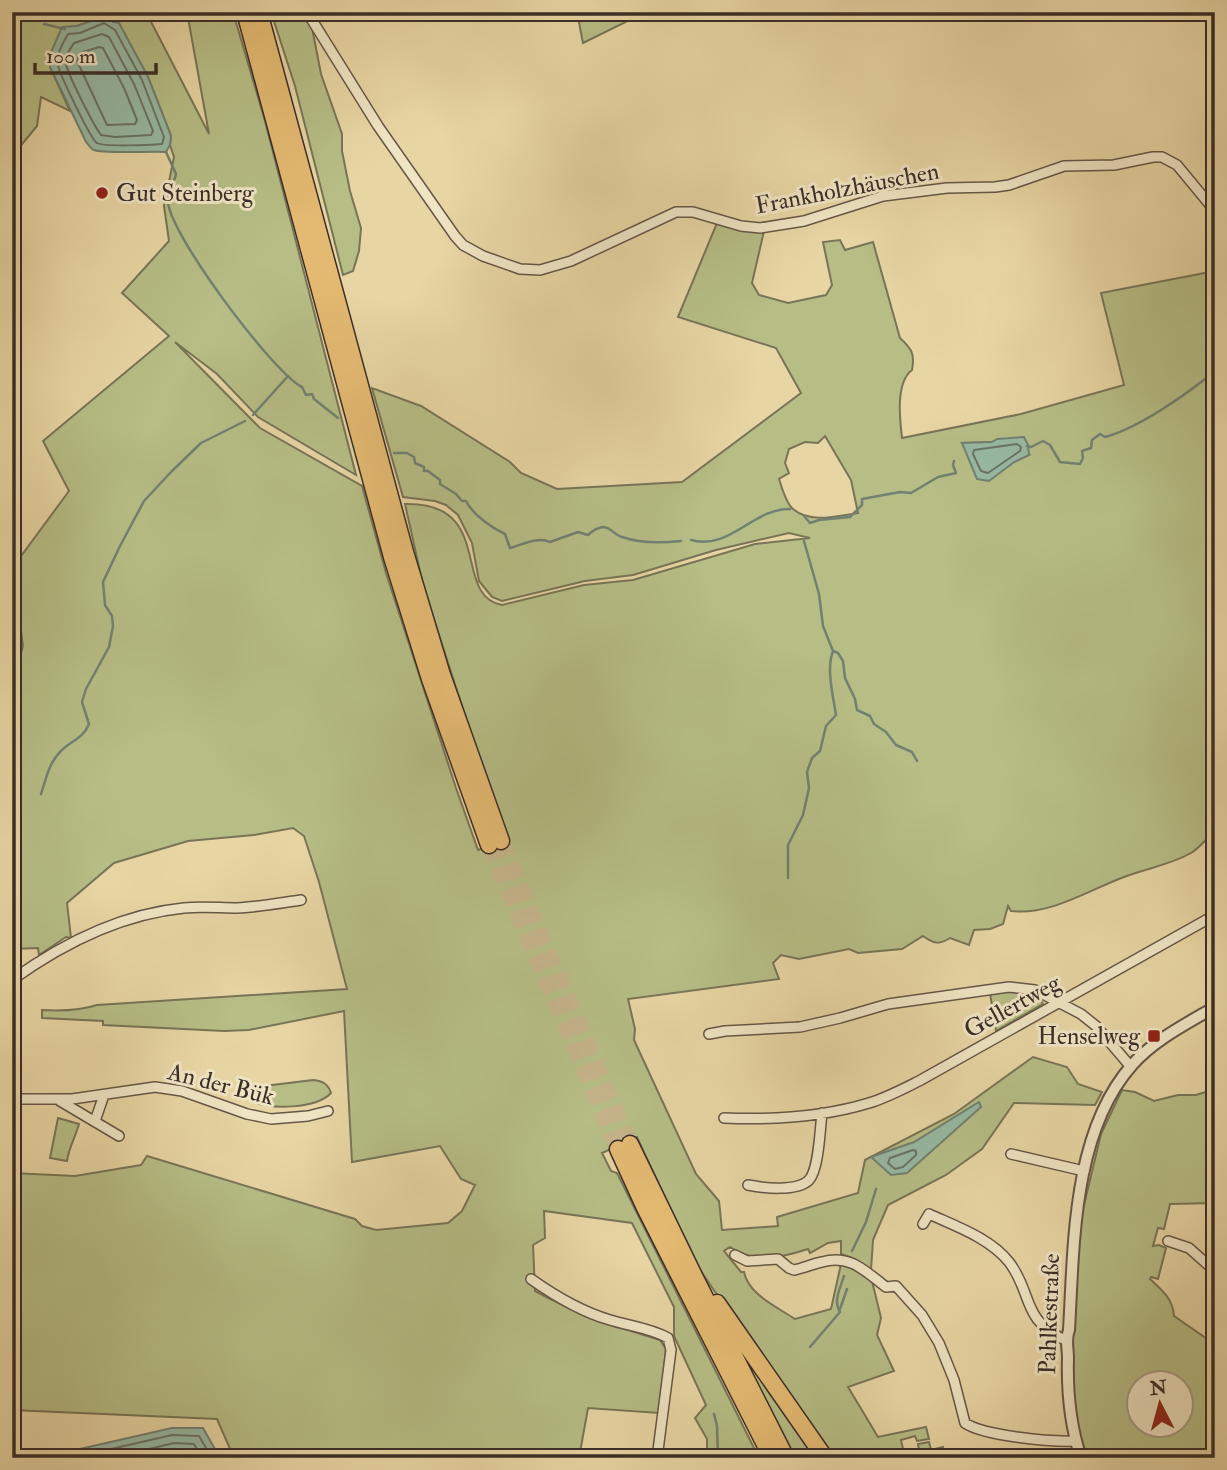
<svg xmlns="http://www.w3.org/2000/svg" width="1227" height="1470" viewBox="0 0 1227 1470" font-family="'IM FELL Double Pica',serif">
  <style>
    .green { fill: #b6bd85; stroke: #787556; stroke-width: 2; fill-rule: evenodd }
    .water { fill: #97b9a3; stroke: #728172; stroke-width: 2 }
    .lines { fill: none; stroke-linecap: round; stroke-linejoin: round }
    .shore { stroke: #697366; stroke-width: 2 }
    .stream { stroke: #728172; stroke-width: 2.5 }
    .motorway-tunnel { stroke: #c5b38a; stroke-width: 16; stroke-dasharray: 16 8; stroke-linecap: butt }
    .minor-casing { stroke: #665747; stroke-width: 12 }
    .tertiary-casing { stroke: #665747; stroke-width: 14 }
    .motorway-casing { stroke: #3b2d28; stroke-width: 19 }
    .minor { stroke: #efe4c3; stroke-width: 9 }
    .tertiary { stroke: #efe4c3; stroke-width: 10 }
    .motorway { stroke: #e4ba72; stroke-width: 16 }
    .poi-dot { fill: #8f2418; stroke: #efe4c3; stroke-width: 2.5 }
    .labels { text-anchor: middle; stroke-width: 6; stroke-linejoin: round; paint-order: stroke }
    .street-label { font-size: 24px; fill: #3b2d28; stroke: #efe4c3 }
    .poi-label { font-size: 24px; fill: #3b2d28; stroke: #efe4c3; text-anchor: start }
  </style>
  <rect width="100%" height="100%" fill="#e7d5a3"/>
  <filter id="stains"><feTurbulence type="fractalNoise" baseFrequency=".00286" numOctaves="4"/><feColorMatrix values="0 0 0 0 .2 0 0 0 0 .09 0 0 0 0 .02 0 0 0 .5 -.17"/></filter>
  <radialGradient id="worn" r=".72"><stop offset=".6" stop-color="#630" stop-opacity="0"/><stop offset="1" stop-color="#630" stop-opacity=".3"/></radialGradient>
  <!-- green -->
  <path class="green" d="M12 12H60L61 16 77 18 96 14 97 19 77 26 62 28 50 67 70 111 41 97 37 126 19 148 12 126Z
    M110 12H146L209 134 187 12H233L265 121 356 475 258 417 217 374 175 342 260 428 362 486 386 573 456 788 478 850 506 841 424 589 405 504C496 502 451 596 502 605L584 585 633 580 755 544 810 538 789 533 716 550 633 575 585 581 502 601 492 597 479 581 472 543 458 515 446 505 435 501 403 497 372 388 421 406 510 462 521 473 557 489 682 482 801 393 776 348 678 317 717 223 752 232 764 231 752 283 759 295 788 303 826 295 832 285 823 242 840 240 845 250 873 242 900 338C912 349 915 354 912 370 895 383 900 420 902 438L1021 414 1124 385 1101 293 1215 271V831C1206 838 1201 847 1191 853 1170 865 1147 868 1124 877 1089 890 1049 916 1011 911L1008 906 1003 924 990 929 974 930 969 945 950 938C939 945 934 944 923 936L902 949 858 953 849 949 799 959 781 955 773 963 779 979 628 999 635 1029 634 1040 696 1174 719 1201 722 1230 778 1226 777 1217 858 1193 865 1160 954 1114 1033 1057 1067 1067 1078 1084 1102 1092 1095 1105 1014 1103 982 1149 946 1175 888 1205 873 1240 871 1270 855 1259 841 1254V1241L828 1243 810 1253 808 1249C780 1258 756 1264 730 1247L724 1251 741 1272H744C748 1294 777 1307 795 1319L831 1309 841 1264 845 1262 871 1277 881 1318 877 1335 894 1371 848 1387 878 1437 926 1427 929 1439 917 1441 915 1436 901 1440 905 1458H828L694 1261 637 1137 602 1153 611 1171 617 1173 759 1458H707V1439L695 1418 706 1405 674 1336V1307L632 1223 544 1211 545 1238 533 1245 535 1291C575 1313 616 1327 660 1340L666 1349 659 1413 588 1408 579 1458H234L217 1419 12 1410V1173L75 1176 141 1165 147 1156 355 1219 362 1226 376 1230 448 1223 462 1211 475 1185 461 1179 440 1146 352 1162 344 1011 249 1030 224 1031 103 1025V1021L42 1018V1010C59 1011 82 1010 97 1005L347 989 319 882 304 836 293 828 254 835 188 841 114 863 67 903 71 938 66 937 39 955 38 948 12 949V688L23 646 13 567 69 491 43 441 169 336 122 293 169 241 164 206 174 157 170 145 171 136 148 77 119 24 113 22ZM825 436 851 480 858 513C837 516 811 524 793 509 786 503 782 488 779 479L789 473 785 463 789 449 805 442 818 443ZM992 442 1029 455 1014 462 989 480 962 443Z
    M271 12H309L321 74 342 134V151L350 191 361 228 359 251 353 271 343 275 295 86Z
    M577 12H632V19L583 43Z
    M1008 991 1038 997 1043 1004 996 1031 990 993Z
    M313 1080C323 1081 328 1084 331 1093 316 1109 271 1110 252 1101L251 1094 256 1087Z
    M1215 1089V1203L1170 1204 1164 1229 1158 1228 1153 1246 1159 1245 1166 1248 1158 1279 1151 1277 1150 1279C1162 1290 1173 1299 1174 1316L1210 1341 1215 1357 1213 1458H1087L1074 1414 1070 1385 1080 1222 1101 1134 1122 1090 1135 1092 1154 1101 1178 1095H1196ZM1140 1382H1182V1424H1140Z
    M58 1118 79 1124C75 1138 69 1147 67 1161L50 1158Z
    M722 1316 819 1458H795Z
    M929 1442 931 1450 943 1447 945 1458H927L925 1449 919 1450 918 1444Z"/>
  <!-- water -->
  <path class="water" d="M60 12H110L113 22 119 23 148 77 171 136 170 145 166 152C152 151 103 154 94 150 91 149 89 145 86 142L50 67 52 50 62 27 77 26 97 19 95 14 77 18 61 16Z
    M1024 437 1028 445 1029 455 1014 462 989 481 977 479 962 443 992 442 997 439Z
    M979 1102 981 1107 907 1173 891 1175 871 1157 914 1142Z
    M172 1428H203L220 1458H40Z"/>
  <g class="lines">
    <!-- shore -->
    <path class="shore" d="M104 23 115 30 142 80 164 137 162 144C150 145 104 147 97 143 91 140 59 73 58 65 56 54 63 43 68 34L80 33Z
      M102 34 109 37 134 84 153 131 151 135 115 137 101 135C94 126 68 75 66 64 65 56 70 49 74 43Z
      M99 47 103 48 124 88 137 120 135 124 107 125 77 61 80 53Z
      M1017 444 1021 447 1020 451 988 473 981 471 973 454 974 450Z
      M913 1150 916 1151V1155L903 1167 895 1169 888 1163 890 1158Z
      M72 1458 172 1435 199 1436 212 1458
      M112 1458 174 1443 194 1444 202 1458"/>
    <!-- stream -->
    <path class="stream" d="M12 17 21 12
      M12 20 18 22
      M44 24 65 29
      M166 152 176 174C174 182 169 192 168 200 166 230 274 374 302 387L306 395 312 394 314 399 338 418
      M253 415 288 376
      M1027 446 1031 447 1043 441 1050 445 1060 462 1080 464 1083 458 1082 451 1091 448 1092 440 1100 434 1105 437C1139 428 1187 394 1215 371
      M394 453H407L414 457 415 463 424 467V471H428L440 480V484L456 494 462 501H466C473 515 492 528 505 534L510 548C522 545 538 536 550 542L578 532 588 535C592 531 597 528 603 527 611 527 614 535 622 537 639 543 663 543 681 541
      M804 516 810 523 819 520 850 517 862 505V499L900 492 911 493 938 477 956 473 953 465 954 461
      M691 540C730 551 753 508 790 509
      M833 651 838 653 843 661 845 678 855 699 857 710 870 716 874 724 886 732 896 745 912 752 917 761
      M41 794C46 779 49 763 60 752 70 741 83 739 89 724L82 702 86 689 109 647 113 626 112 616 105 605 103 582 120 546 144 501 171 472 201 443 245 421
      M788 878V845L803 815 809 788 807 772 812 758 820 751 826 726 836 715C833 695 826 669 833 651L823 626 819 594 804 541
      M852 1251 866 1222 876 1189
      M840 1309 847 1289
      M810 1347 840 1312C833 1301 840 1289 844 1276
      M714 1414 717 1426 718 1458"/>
    <!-- motorway-tunnel -->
    <path class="motorway-tunnel" d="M501 841 630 1144
      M489 845 618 1149"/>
    <!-- minor casing -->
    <g class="minor-casing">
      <path id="minor" d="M307 12 378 126 455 236 463 245 483 256 520 269 540 270 571 261 676 212H693L741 226 760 228 804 221 883 196 947 188 995 187 1009 185 1064 166 1114 165 1153 157H1162L1177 165 1215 211
        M12 980C62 944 122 914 184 908 202 906 220 908 237 908 259 907 280 903 301 900
        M709 1034 725 1031 800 1027 840 1018 888 1004 1009 987 1035 990 1081 1014 1096 1026 1131 1067
        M12 1099H72L155 1087 182 1091 247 1114 271 1119 308 1116 328 1111
        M60 1101 119 1136
        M724 1118C771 1120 823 1117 869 1103 886 1098 903 1089 919 1081L1215 915
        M95 1121 104 1095
        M1011 1154 1084 1171
        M748 1185C763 1188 797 1192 809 1180 819 1169 820 1129 822 1113
        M923 1224 929 1214C955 1226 990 1238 1009 1262 1033 1293 1021 1320 1065 1340
        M1168 1241 1189 1248 1215 1271
        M735 1255 747 1261 778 1259 789 1268 794 1270C804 1268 812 1264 822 1262 850 1254 865 1271 886 1287L896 1286 922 1315 939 1343 954 1380 965 1423C984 1436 1051 1442 1076 1441
        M531 1279C555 1296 582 1312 610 1320 629 1326 650 1328 668 1338L671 1350 657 1458"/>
    </g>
    <!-- tertiary casing -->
    <g class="tertiary-casing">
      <path id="tertiary" d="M1081 1458C1070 1425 1067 1392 1068 1358 1068 1347 1065 1340 1069 1330 1074 1245 1072 1133 1132 1065 1154 1040 1186 1024 1215 1007"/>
    </g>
    <!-- motorway casing -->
    <g class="motorway-casing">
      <path id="motorway" d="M245 12 392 557 430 679 489 845
        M259 12 405 552 442 675 501 841
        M630 1144 693 1274 786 1458
        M618 1149 645 1208 772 1458
        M717 1303 825 1458"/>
    </g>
    <!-- minor -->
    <use href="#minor" class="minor"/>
    <!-- tertiary -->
    <use href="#tertiary" class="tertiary"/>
    <!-- motorway -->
    <use href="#motorway" class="motorway"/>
  </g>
  <!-- markers -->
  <g class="poi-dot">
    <circle cx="102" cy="193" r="7"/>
    <rect x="1147" y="1029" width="14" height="14" rx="3.5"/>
  </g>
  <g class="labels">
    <!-- street labels -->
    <g class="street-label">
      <text transform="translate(847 188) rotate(-11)" y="8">Frankholzhäuschen</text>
      <text transform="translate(1012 1006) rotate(-29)" y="8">Gellertweg</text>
      <text transform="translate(221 1084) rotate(14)" y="8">An der Bük</text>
      <text transform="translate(1049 1314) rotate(-88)" y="8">Pahlkestraße</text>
    </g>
    <!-- poi labels -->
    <g class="poi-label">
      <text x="116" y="201">Gut Steinberg</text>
      <text x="1140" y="1044" text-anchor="end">Henselweg</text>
    </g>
  </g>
  <!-- margin -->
  <rect width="1227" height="1470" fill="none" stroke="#e7d5a3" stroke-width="42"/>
  <rect x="14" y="14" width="1199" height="1442" fill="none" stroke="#3b2d28" stroke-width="3.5"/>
  <rect x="21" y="21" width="1185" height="1428" fill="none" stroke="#3b2d28" stroke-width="2"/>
  <!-- north arrow -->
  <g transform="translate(1160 1404) rotate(354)"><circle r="33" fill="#efe4c3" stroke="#a79b85" stroke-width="2"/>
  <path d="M0-5L12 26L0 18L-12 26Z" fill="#8f2418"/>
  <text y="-10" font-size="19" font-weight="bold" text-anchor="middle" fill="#3b2d28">N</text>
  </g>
  <!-- scale -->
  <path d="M35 63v10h121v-10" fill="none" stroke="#3b2d28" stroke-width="3.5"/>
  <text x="46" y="63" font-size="21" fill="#3b2d28" stroke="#efe4c3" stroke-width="5" paint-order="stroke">100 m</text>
  <rect width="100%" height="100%" filter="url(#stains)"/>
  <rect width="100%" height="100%" fill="url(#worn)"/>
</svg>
